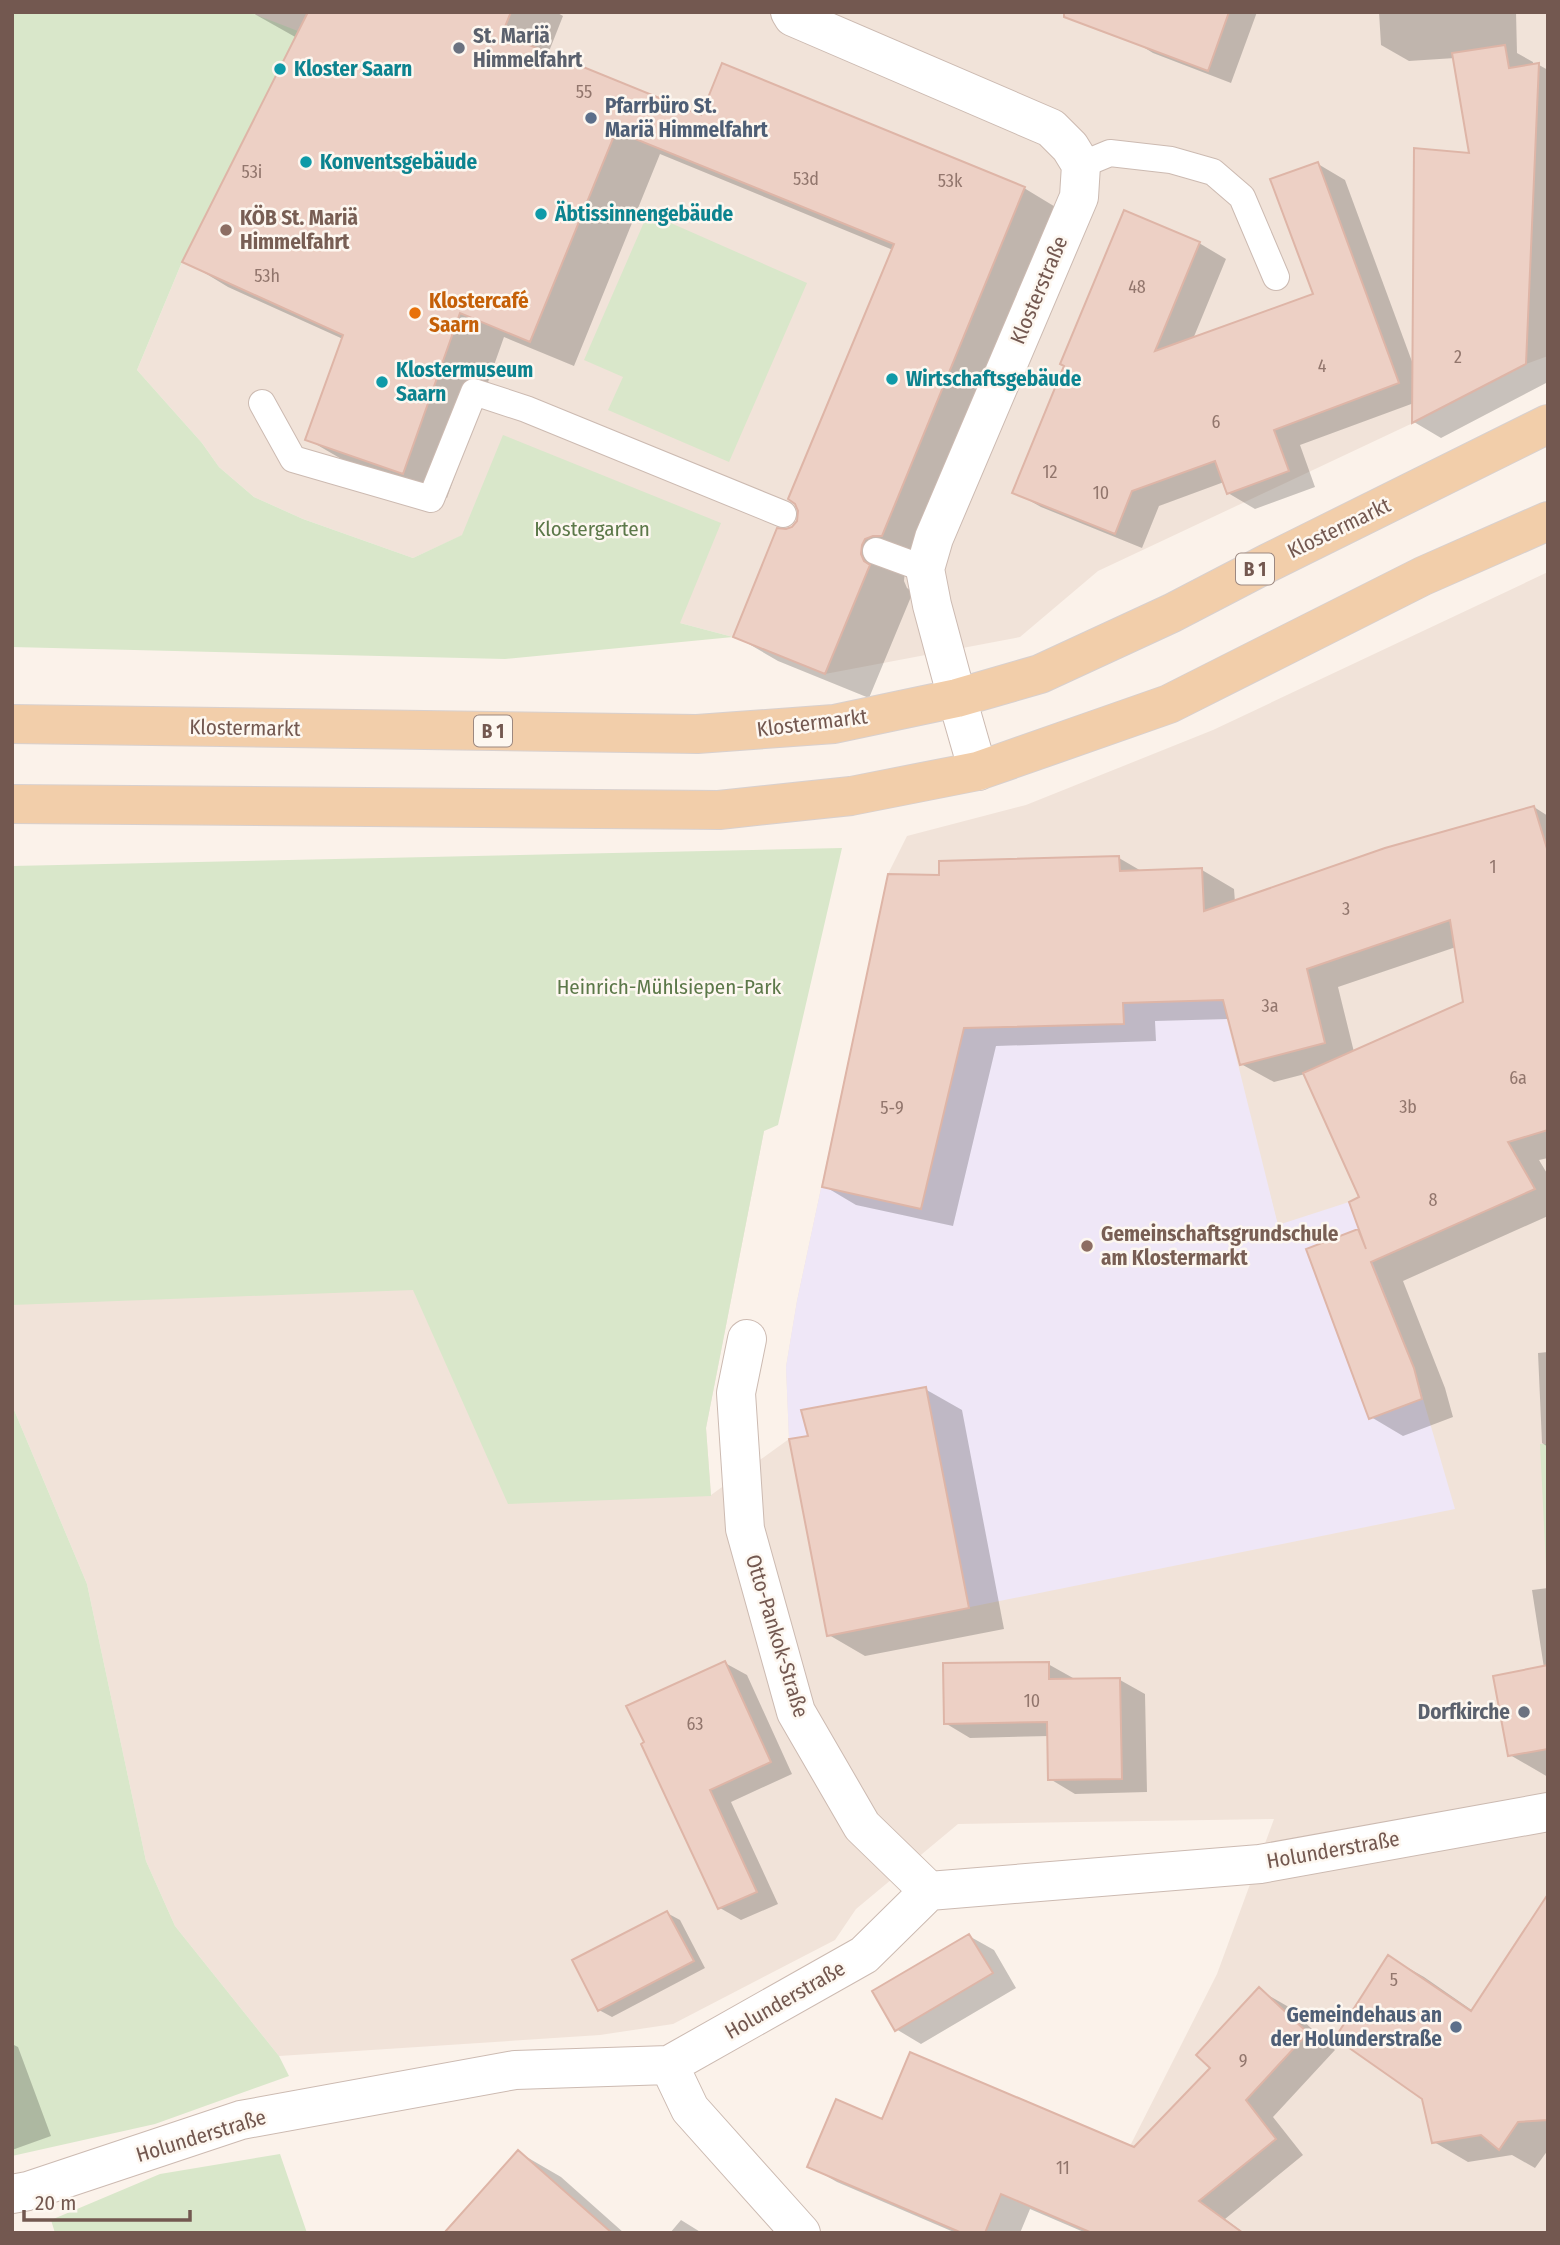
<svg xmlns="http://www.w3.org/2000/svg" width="1560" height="2245" viewBox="0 0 1560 2245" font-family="'Fira Sans Condensed',sans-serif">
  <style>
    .residential { fill: #f1e3d9 }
    .education { fill: #efe7f7 }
    .green { fill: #d9e7ca }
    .shadow { fill: #0003; fill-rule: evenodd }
    .building { fill: #edd0c5; stroke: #deb5a7; stroke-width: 2 }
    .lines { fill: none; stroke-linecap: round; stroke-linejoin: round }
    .lane-casing { stroke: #ccbab1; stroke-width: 28 }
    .street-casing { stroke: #ccbab1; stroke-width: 40 }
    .primary-casing { stroke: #d8d0ce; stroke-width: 40 }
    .lane { stroke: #fff; stroke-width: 26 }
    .street { stroke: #fff; stroke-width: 38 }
    .primary { stroke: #f2ceaa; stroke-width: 38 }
    .worship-dot { fill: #6b7280; stroke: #fdf7f0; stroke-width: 2.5 }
    .culture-dot { fill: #0f9aa8; stroke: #fdf7f0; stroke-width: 2.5 }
    .service-dot { fill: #5c6f8a; stroke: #fdf7f0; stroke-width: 2.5 }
    .education-dot { fill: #8d6e63; stroke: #fdf7f0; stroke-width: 2.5 }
    .food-dot { fill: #e8710a; stroke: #fdf7f0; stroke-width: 2.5 }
    .labels { text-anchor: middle; stroke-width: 5; stroke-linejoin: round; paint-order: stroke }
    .number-label { font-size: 18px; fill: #92766d }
    .shield { fill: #fdf7f0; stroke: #9c8880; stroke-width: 2 }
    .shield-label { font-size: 19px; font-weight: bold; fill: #735850 }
    .worship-label { font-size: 21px; font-weight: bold; fill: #5b616d; stroke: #fdf7f0; text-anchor: start }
    .culture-label { font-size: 21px; font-weight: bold; fill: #0d838f; stroke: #fdf7f0; text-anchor: start }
    .service-label { font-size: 21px; font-weight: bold; fill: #4e5e75; stroke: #fdf7f0; text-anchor: start }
    .education-label { font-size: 21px; font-weight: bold; fill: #785e54; stroke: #fdf7f0; text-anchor: start }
    .street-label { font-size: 21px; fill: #735850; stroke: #fdf7f0 }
    .food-label { font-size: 21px; font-weight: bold; fill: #c56008; stroke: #fdf7f0; text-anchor: start }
    .park-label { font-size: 21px; fill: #5c7849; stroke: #fdf7f0 }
  </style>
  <rect width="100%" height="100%" fill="#fbf2ea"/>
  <!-- residential -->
  <path class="residential" d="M249 12H1548V356L1526 364 1415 422 1098 571 1020 637 825 674 733 637 680 623 463 535 413 558 303 519 254 497 219 467 202 443 137 370 182 262 298 32Z
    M1548 572V2233H1100L1130 2146 1217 1974 1274 1819 958 1824 856 1909 835 1940 673 2024 600 2035 279 2056 175 1926 146 1861 87 1584 12 1405V1071L764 1131 706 1428 711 1495 789 1439 786 1367 797 1301 888 874 907 836 1026 805 1213 730Z"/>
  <!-- education -->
  <path class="education" d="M1119 856 1120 871 1202 868 1204 915 1214 968 1278 1225 1349 1202 1414 1368 1455 1509 827 1636 789 1439 786 1367 797 1301 888 874 939 875V861Z"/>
  <!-- green -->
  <path class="green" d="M12 12H249L298 31 182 262 137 370 202 443 219 467 254 497 303 519 413 558 462 535 503 435 721 523 680 623 733 637 505 659 12 647Z
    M648 213 807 283 729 462 608 410 623 377 584 360Z
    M842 848 778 1125 764 1131 706 1428 711 1496 508 1504 413 1290 12 1305V866Z
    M12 1405 87 1584 146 1861 175 1926 279 2056 289 2076 155 2124 12 2156Z
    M1540 1444H1548L1547 1586Z
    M280 2154 307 2233H55L51 2220 160 2174Z"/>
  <!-- shadow -->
  <path class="shadow" d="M251 12H556L563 16 548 54 702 117 1024 188 1067 214 905 570 904 581 907 588 913 592 869 698 778 661 735 636 793 528 799 521 893 250 660 154 574 366 504 337 447 498 350 464 307 439 343 339 228 287 185 261 297 38Z
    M1086 12H1257L1231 83 1153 53Z
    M1379 12H1516L1517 53 1533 62V66L1539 65 1548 70V382L1441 438 1414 422V403L1300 445 1315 487 1255 509 1228 493 1224 482 1159 506 1142 548 1041 507 1014 492 1199 243 1226 259 1193 339 1315 295 1318 164 1345 180 1414 367 1471 155 1455 58 1409 61 1381 45Z
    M1534 807 1548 816V1158L1539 1160 1548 1175V1216L1403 1281 1445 1388 1453 1417 1403 1436 1371 1417 1358 1231 1362 1234V1198L1305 1074 1274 1082 1241 1064 1229 1019 1155 1021 1156 1041 996 1046 953 1226 856 1205 824 1186 941 876 1119 858 1143 872 1202 870 1234 889 1235 902ZM1456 947 1465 1003 1354 1052 1338 987Z
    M1548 1352V1447L1542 1443 1538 1353Z
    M925 1389 962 1410 1004 1629 865 1656 829 1635 810 1437Z
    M1548 1588V1777L1510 1755 1544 1668 1532 1590Z
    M725 1663 747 1675 792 1774 731 1802 778 1904 741 1920 720 1908 646 1743Z
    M1048 1664 1073 1678V1681L1120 1680 1145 1694 1147 1792 1075 1794 1050 1779 1049 1736 970 1738 945 1723Z
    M1548 1897V2150L1535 2168 1512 2155 1468 2162 1434 2142 1389 1957 1424 1977 1473 2011Z
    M667 1913 680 1920 705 1968 612 2017 599 2010Z
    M969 1936 994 1950 1016 1988 921 2044 896 2029Z
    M1259 1990 1287 2006 1335 2050 1273 2117 1303 2155 1225 2219 1244 2233H1086L1030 2209 1020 2233H956L837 2182 809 2166 883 2121 1134 2149 1213 2067Z
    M12 2044 18 2047 51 2136 12 2150Z
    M518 2152 561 2177 624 2233H447Z
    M681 2220 702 2233H670Z"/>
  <!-- building -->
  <path class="building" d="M308 12H511L502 34 701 115 722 63 1025 187 882 536H873L865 539 862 545 861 554 864 561 870 565 825 674 733 637 777 528 786 529 792 527 797 521 798 511 795 504 788 499 894 244 616 131 530 342 460 313 403 474 305 440 343 335 182 262Z
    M1064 12H1229L1208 71 1064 17Z
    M1505 45 1509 68 1539 63 1526 364 1412 423 1414 148 1469 153 1452 53Z
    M1318 162 1399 383 1274 430 1289 471 1227 494 1215 461 1132 491 1115 534 1012 493 1064 366 1060 364 1124 210 1200 242 1155 351 1313 294 1270 179Z
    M1534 806 1548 852V1130L1508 1142 1535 1189 1371 1262 1414 1368 1422 1399 1369 1419 1306 1249 1358 1229 1366 1249 1349 1202 1359 1197 1303 1073 1463 1002 1450 920 1307 969 1325 1043 1240 1065 1223 1000 1123 1003 1124 1024 964 1028 921 1209 822 1187 888 874 939 875V861L1119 856 1120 871 1202 868 1204 911 1385 848Z
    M926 1387 969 1608 827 1636 789 1439 808 1436 801 1410Z
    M725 1661 771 1762 710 1790 757 1892 718 1909 641 1744 644 1742 626 1706Z
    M1049 1662V1679L1120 1678 1122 1779 1048 1780 1047 1722 944 1724 943 1663Z
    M1548 1665V1749L1508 1756 1493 1676Z
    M1548 1894V2120L1518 2122 1499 2150 1481 2135 1432 2143 1422 2099 1335 2038 1388 1955 1471 2011Z
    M667 1911 694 1961 598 2011 572 1960Z
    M969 1934 993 1973 895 2031 872 1991Z
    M1259 1987 1308 2033 1246 2100 1276 2139 1199 2201 1243 2233H1092L1001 2194 985 2233H962L807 2167 836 2099 882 2119 910 2052 1134 2147 1210 2068 1196 2055Z
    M518 2150 612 2233H444Z"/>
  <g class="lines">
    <!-- lane casing -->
    <g class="lane-casing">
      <path id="lane" d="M1081 165 1110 153 1171 160 1213 172 1242 197 1276 277
        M262 403 293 459 431 499 474 392 526 409 783 514
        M876 551 925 569"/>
    </g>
    <!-- street casing -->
    <g class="street-casing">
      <path id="street" d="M790 12 793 17 1051 128 1070 147 1081 165 1079 197 934 538 925 569 932 605 957 698 978 771
        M747 1339 736 1393 745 1529 796 1712 862 1826 929 1891
        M669 2065 690 2109 801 2233
        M12 2194 28 2191 241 2120 515 2070 669 2065 864 1955 929 1891 1260 1864 1548 1812"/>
    </g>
    <!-- primary casing -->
    <g class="primary-casing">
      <path id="primary" d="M12 724 697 734 834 724 957 698 1040 674 1172 613 1268 563 1548 424
        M12 804 719 810 851 796 978 771 1169 704 1423 576 1548 521"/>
    </g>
    <!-- lane -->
    <use href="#lane" class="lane"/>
    <!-- street -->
    <use href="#street" class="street"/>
    <!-- primary -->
    <use href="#primary" class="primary"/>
  </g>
  <!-- markers -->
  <g class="worship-dot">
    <circle cx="459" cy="48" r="7"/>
    <circle cx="1524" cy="1712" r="7"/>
  </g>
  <g class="culture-dot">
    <circle cx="280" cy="69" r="7"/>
    <circle cx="306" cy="162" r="7"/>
    <circle cx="541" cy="214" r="7"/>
    <circle cx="892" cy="379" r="7"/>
    <circle cx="382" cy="382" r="7"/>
  </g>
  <g class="service-dot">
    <circle cx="591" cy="118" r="7"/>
    <circle cx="1456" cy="2027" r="7"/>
  </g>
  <g class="education-dot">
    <circle cx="226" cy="230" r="7"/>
    <circle cx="1087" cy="1246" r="7"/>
  </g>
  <circle class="food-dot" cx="415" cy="313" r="7"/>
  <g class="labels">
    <!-- number labels -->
    <g class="number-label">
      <text x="584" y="98">55</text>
      <text x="252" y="178">53i</text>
      <text x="806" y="185">53d</text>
      <text x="950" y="187">53k</text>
      <text x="267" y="282">53h</text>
      <text x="1137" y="293">48</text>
      <text x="1458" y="363">2</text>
      <text x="1322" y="372">4</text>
      <text x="1216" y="428">6</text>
      <text x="1050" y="478">12</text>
      <text x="1101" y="499">10</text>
      <text x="1493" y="873">1</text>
      <text x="1346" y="915">3</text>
      <text x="1270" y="1012">3a</text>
      <text x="1518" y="1084">6a</text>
      <text x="1408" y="1113">3b</text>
      <text x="892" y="1114">5-9</text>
      <text x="1433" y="1206">8</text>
      <text x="1032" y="1707">10</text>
      <text x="695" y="1730">63</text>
      <text x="1394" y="1986">5</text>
      <text x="1243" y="2067">9</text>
      <text x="1063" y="2174">11</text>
    </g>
    <!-- shield labels -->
    <g class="shield">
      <rect x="1236" y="553.5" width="38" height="31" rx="5"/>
      <rect x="474" y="715.5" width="38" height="31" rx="5"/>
    </g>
    <g class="shield-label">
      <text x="1255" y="576">B 1</text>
      <text x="493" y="738">B 1</text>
    </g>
    <!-- worship labels -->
    <g class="worship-label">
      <text x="473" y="43">St. Mariä<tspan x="473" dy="24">Himmelfahrt</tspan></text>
      <text x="1510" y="1719" text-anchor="end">Dorfkirche</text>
    </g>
    <!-- culture labels -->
    <g class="culture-label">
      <text x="294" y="76">Kloster Saarn</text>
      <text x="320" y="169">Konventsgebäude</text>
      <text x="555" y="221">Äbtissinnengebäude</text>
      <text x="396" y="377">Klostermuseum<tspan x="396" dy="24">Saarn</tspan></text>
      <text x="906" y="386">Wirtschaftsgebäude</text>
    </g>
    <!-- service labels -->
    <g class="service-label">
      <text x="605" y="113">Pfarrbüro St.<tspan x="605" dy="24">Mariä Himmelfahrt</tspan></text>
      <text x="1442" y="2022" text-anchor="end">Gemeindehaus an<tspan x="1442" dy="24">der Holunderstraße</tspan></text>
    </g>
    <!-- education labels -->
    <g class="education-label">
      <text x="240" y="225">KÖB St. Mariä<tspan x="240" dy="24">Himmelfahrt</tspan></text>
      <text x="1101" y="1241">Gemeinschaftsgrundschule<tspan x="1101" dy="24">am Klostermarkt</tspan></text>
    </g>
    <!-- street labels -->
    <g class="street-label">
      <text transform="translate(1039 290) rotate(-67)" y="7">Klosterstraße</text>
      <text transform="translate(1339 528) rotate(-26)" y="7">Klostermarkt</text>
      <text transform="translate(812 723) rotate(-7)" y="7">Klostermarkt</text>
      <text transform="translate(245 728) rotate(1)" y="7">Klostermarkt</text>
      <text transform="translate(777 1636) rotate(73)" y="7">Otto-Pankok-Straße</text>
      <text transform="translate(1333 1850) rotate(-10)" y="7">Holunderstraße</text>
      <text transform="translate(785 2000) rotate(-30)" y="7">Holunderstraße</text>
      <text transform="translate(201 2136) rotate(-17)" y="7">Holunderstraße</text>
    </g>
    <!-- food labels -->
    <g class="food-label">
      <text x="429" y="308">Klostercafé<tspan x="429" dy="24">Saarn</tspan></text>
    </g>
    <!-- park labels -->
    <g class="park-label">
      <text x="592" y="536">Klostergarten</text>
      <text x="669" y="994">Heinrich-Mühlsiepen-Park</text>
    </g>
  </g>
  <!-- border -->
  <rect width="1560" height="2245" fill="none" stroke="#735850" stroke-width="28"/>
  <!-- scale -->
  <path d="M24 2210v10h166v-10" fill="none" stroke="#735850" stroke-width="3.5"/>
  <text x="35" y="2210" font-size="21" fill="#735850" stroke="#fdf7f0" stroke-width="5" paint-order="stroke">20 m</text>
</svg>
